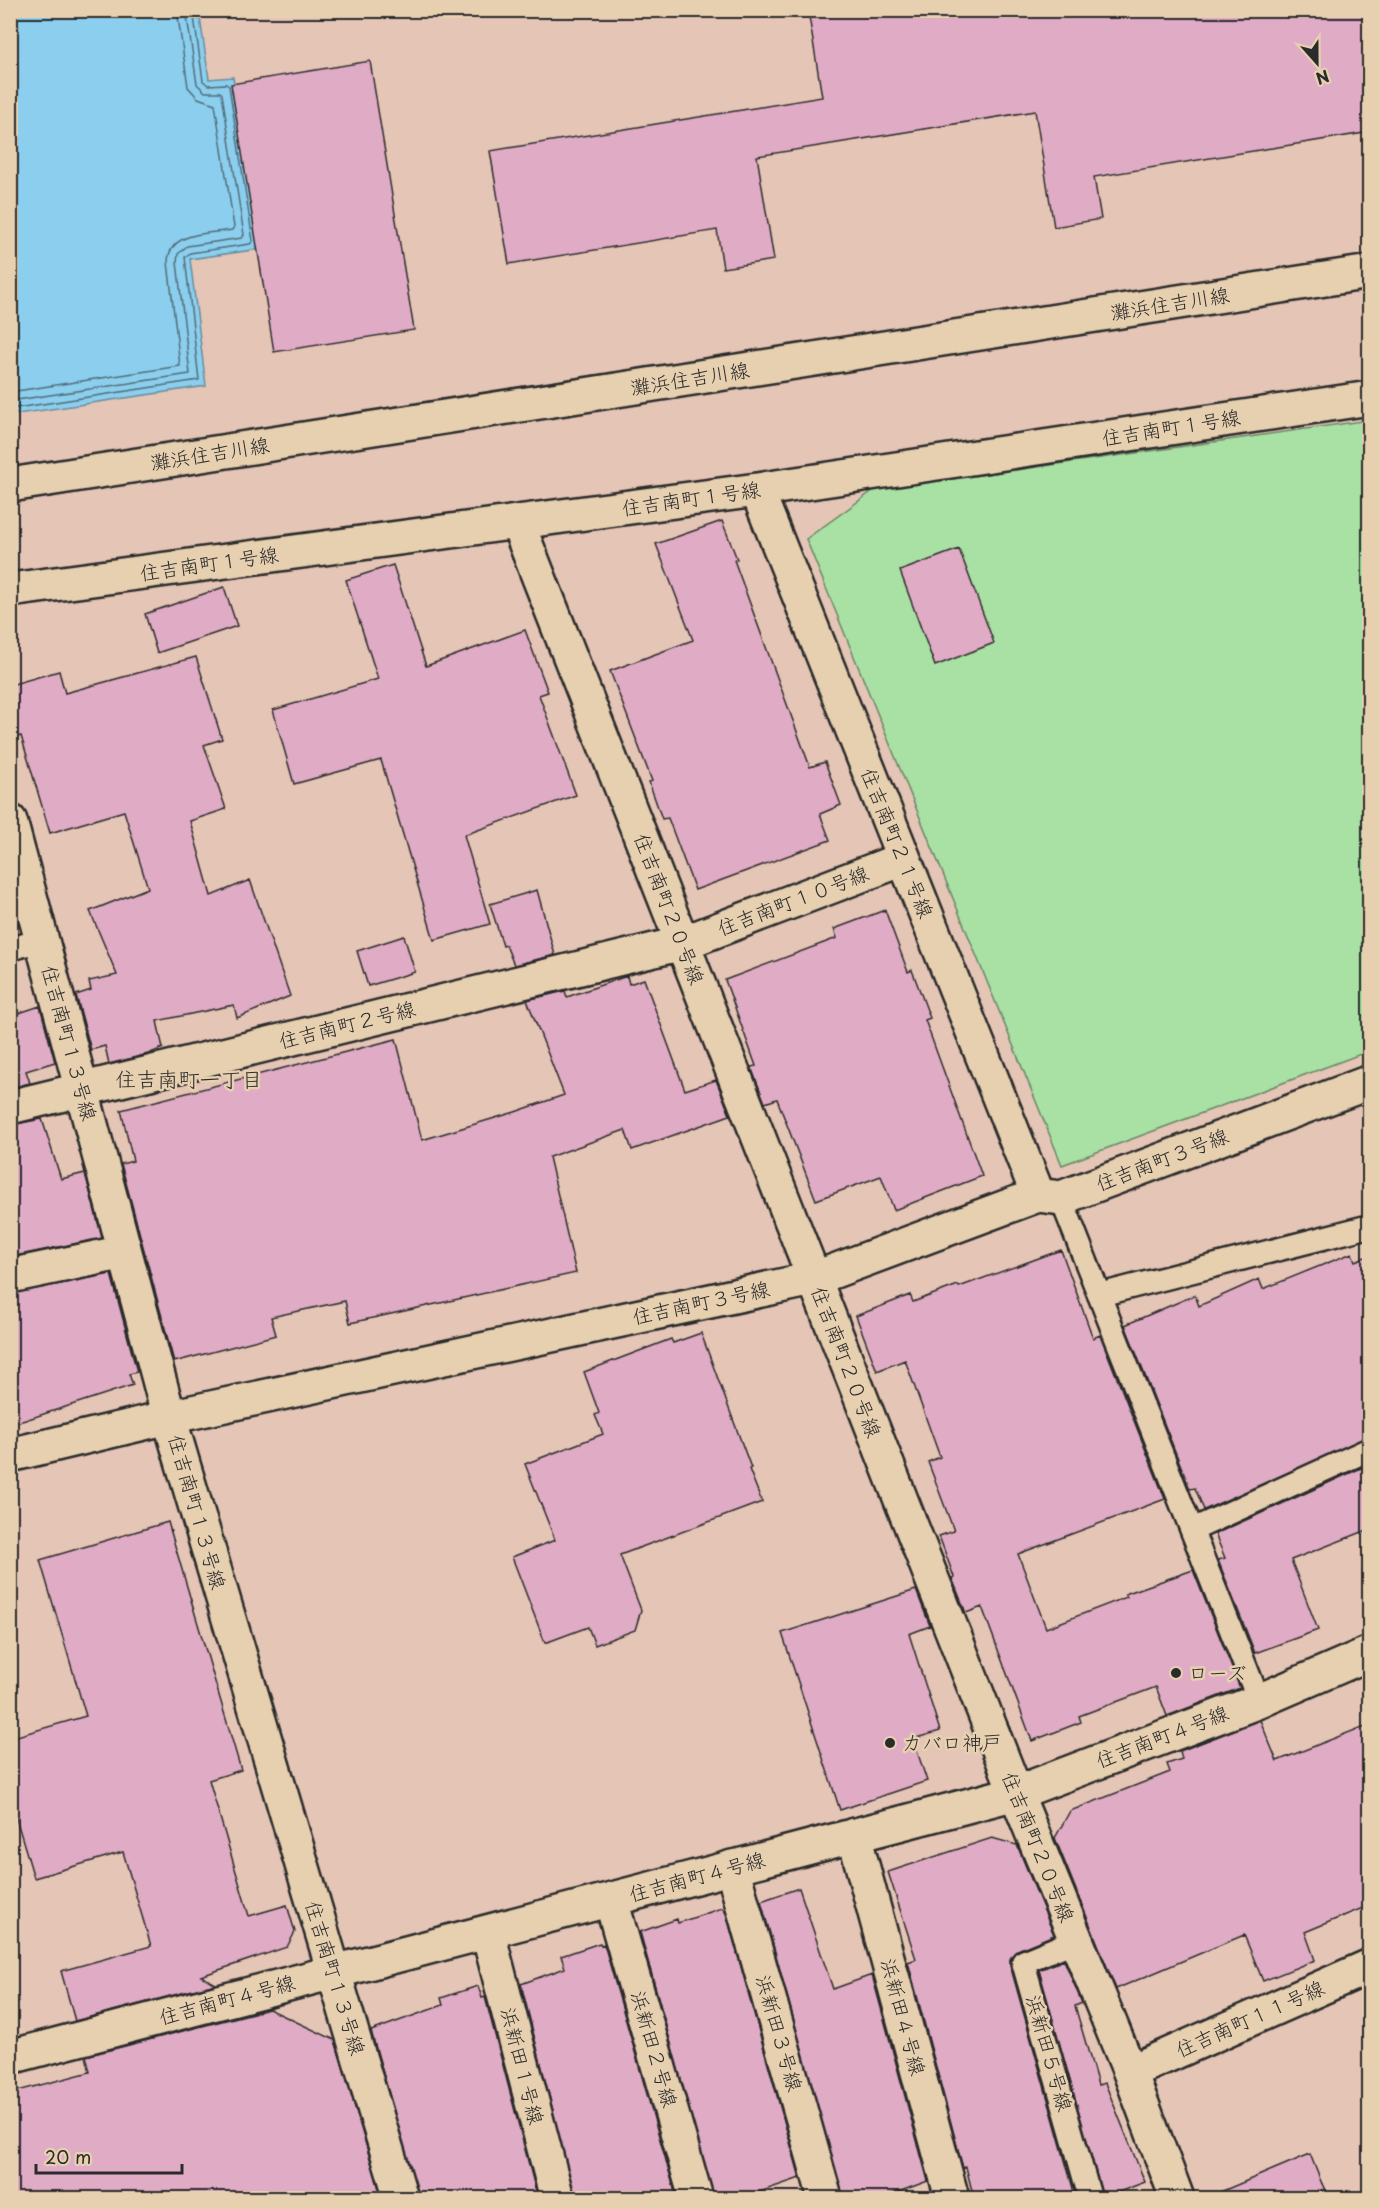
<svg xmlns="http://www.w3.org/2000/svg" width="1380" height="2209" viewBox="0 0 1380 2209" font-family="'Playpen Sans','Klee One',sans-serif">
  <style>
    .green { fill: #a9e0a3; stroke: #6a8667; stroke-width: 1.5 }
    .water { fill: #8bceed; stroke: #658d9f; stroke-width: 1.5 }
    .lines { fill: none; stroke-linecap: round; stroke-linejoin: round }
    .shore { stroke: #516c79; stroke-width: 1.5 }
    .building { fill: #e0abc5; stroke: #2b2b2b; stroke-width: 1.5 }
    .service-casing { stroke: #2b2b2b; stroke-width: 27 }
    .minor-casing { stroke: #2b2b2b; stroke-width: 38 }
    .tertiary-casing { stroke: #2b2b2b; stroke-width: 38 }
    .service { stroke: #e7d0b0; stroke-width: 22 }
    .minor { stroke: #e7d0b0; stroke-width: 33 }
    .tertiary { stroke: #e7d0b0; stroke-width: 33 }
    .poi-dot { fill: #2b2b2b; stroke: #e7d0b0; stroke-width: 2 }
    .labels { text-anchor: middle; stroke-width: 5; stroke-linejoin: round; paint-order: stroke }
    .street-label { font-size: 20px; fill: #2b2b2b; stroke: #e7d0b0 }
    .poi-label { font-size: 20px; fill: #2b2b2b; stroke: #e7d0b0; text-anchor: start }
    .neighbourhood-label { font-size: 21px; fill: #2b2b2b; stroke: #e7d0b0 }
  </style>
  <rect width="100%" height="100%" fill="#e5c5b6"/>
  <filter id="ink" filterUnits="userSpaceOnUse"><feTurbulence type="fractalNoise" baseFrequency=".0167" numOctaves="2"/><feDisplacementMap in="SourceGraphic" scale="12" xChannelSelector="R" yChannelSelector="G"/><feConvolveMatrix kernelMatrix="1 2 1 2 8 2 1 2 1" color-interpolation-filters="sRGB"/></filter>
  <g filter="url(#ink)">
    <!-- green -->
    <path class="green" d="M1369 420V1051L1062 1165 806 539 874 490Z"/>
    <!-- water -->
    <path class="water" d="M10 11H199L209 79 233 77 260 249 190 259 206 386 11 415Z"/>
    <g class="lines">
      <!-- shore -->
      <path class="shore" d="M10 392 180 366 168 262C169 231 209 234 232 230L234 227 215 104 198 98 188 87 177 10
        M10 401 190 374 177 262 178 254 187 246 242 238 244 235 222 94 220 92H205L197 84 186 10
        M10 409 199 380 185 257 190 253 250 244 253 241 229 86 226 84 208 85 203 81 193 10"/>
    </g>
    <!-- building -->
    <path class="building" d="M808 10H1370V132L1094 177 1101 219 1054 227 1035 111 757 156 774 260 723 268 717 230 509 264 490 151 822 97Z
      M370 61 414 330 274 352 231 84Z
      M722 521 737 559 734 560 810 767 825 762 841 805 820 814 830 840 695 890 668 818 662 819 649 782 652 781 610 671 693 640 656 544Z
      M959 549 994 643 935 666 900 571Z
      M393 565 426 666 525 630 548 692 539 695 576 795 464 835 490 924 434 940 381 760 294 784 273 710 378 679 346 580Z
      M224 587 237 626 157 653 145 614Z
      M196 657 222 739 204 745 226 809 190 821 211 896 250 880 290 996 237 1018 234 1005 157 1021 163 1048 148 1054 109 1064 105 1046 91 1050 76 995 91 990 89 981 117 975 90 911 148 888 124 811 50 833 21 736 10 739V685L59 671 65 693Z
      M537 890 555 955 514 965 506 945 503 946 490 904Z
      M885 910 908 972 912 970 930 1018 925 1020 982 1176 894 1210 881 1176 816 1200 777 1099 765 1103 751 1067 756 1066 725 980 837 938 834 929Z
      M404 936 415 972 368 986 357 951Z
      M627 976 629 984 644 979 685 1090 716 1080 730 1115 632 1150 625 1130 549 1157 576 1273 350 1323 345 1301 271 1317 276 1335 174 1362 121 1164 133 1161 121 1110 396 1039 422 1140 515 1112 564 1095 527 1000 565 991 567 997Z
      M40 1006 55 1062 26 1071 30 1083 10 1088V1016Z
      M42 1119 61 1179 85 1173 102 1238 10 1257V1125Z
      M1061 1250 1093 1338 1100 1335 1165 1499 1018 1554 1046 1628 1127 1597 1125 1594 1193 1570 1240 1688 1167 1716 1156 1687 1079 1716 1081 1722 1032 1741 982 1607 966 1613 952 1578 954 1577 939 1536 954 1531 928 1462 940 1457 905 1360 877 1371 856 1316 910 1295 913 1302 958 1285 959 1287Z
      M1352 1253 1355 1261 1370 1255V1436L1204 1510 1195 1488 1190 1489 1125 1325 1195 1295 1199 1306 1259 1279 1263 1289Z
      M111 1274 137 1372 129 1374 133 1385 10 1425V1294Z
      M701 1333 751 1468 749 1469 762 1502 620 1555 641 1610 635 1630 595 1645 588 1627 545 1643 512 1557 555 1540 525 1464 603 1434 595 1415 599 1413 584 1372 671 1339 673 1343Z
      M1370 1464V1529L1291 1560 1318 1630 1255 1653 1218 1560 1225 1558 1215 1534Z
      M168 1522 241 1770 209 1780 249 1916 287 1905 295 1932 287 1947 201 1976 216 1984 75 2021 61 1971 151 1946 123 1852 34 1878 10 1798V1738L86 1716 40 1560Z
      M916 1590 930 1626 909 1634 940 1731 913 1739 927 1781 840 1810 782 1633Z
      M1260 1720 1277 1761 1370 1724V1905L1305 1932 1315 1960 1263 1981 1244 1935 1116 1989 1055 1838 1070 1811 1170 1772 1167 1764 1182 1759 1180 1751Z
      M992 1838 1017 1845 1054 1935 1017 1950 1010 1959V1965L1076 2199H974L966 2167 963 2168 908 1962 916 1959 888 1872Z
      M799 1888 833 1989 872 1975 928 2181 879 2199H843L761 1901Z
      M722 1908 726 1913 800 2178 739 2199H714L640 1932 677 1919 678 1923Z
      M600 1943 601 1945 604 1944 677 2199H575L521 1984 565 1968 561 1956Z
      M1064 1960 1082 2003 1075 2006 1098 2085 1105 2083 1145 2182 1103 2198 1039 1970Z
      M478 1986 482 1998 485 1997 538 2199H419L371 2031 443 2005 441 1998Z
      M269 2009 335 2040 382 2199H10V2093L90 2072 86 2056Z
      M1310 2154 1328 2199H1206V2198Z"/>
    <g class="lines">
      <!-- service casing -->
      <g class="service-casing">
        <path id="service" d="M10 949 42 940
          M1061 1198 1259 1701
          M1099 1295 1370 1226
          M1192 1530 1370 1449
          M1076 1940 1023 1962 1090 2198"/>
      </g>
      <!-- minor casing -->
      <g class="minor-casing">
        <path id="minor" d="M757 490 1038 1195
          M518 524 1016 1793 1130 2072 1177 2198
          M10 590 757 490 1370 398
          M10 821 169 1417 401 2198
          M10 1107 683 943 903 859
          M10 1276 125 1252
          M10 1455 169 1417 813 1279 1038 1195 1061 1198 1370 1082
          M854 1835 952 2198
          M732 1867 825 2198
          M611 1900 696 2198
          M488 1933 557 2198
          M1130 2072 1370 1966"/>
      </g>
      <!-- tertiary casing -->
      <g class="tertiary-casing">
        <path id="tertiary" d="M10 485 1370 272
          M10 2057 1016 1793 1259 1701 1370 1653"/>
      </g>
      <!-- service -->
      <use href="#service" class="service"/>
      <!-- minor -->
      <use href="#minor" class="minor"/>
      <!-- tertiary -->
      <use href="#tertiary" class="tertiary"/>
    </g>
  </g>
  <!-- markers -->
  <g class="poi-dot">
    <circle cx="1176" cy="1673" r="6"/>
    <circle cx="890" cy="1743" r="6"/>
  </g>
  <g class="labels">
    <!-- street labels -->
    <g class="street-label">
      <text transform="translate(1170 304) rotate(-9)" y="7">灘浜住吉川線</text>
      <text transform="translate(690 379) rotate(-9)" y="7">灘浜住吉川線</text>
      <text transform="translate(1171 428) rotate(-9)" y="7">住吉南町１号線</text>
      <text transform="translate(210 454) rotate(-9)" y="7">灘浜住吉川線</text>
      <text transform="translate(691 499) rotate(-8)" y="7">住吉南町１号線</text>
      <text transform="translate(209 564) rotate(-8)" y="7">住吉南町１号線</text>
      <text transform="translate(897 843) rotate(68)" y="7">住吉南町２１号線</text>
      <text transform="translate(793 901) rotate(-21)" y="7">住吉南町１０号線</text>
      <text transform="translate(669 909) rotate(69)" y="7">住吉南町２０号線</text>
      <text transform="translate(347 1025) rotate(-14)" y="7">住吉南町２号線</text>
      <text transform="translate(69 1043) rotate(75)" y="7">住吉南町１３号線</text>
      <text transform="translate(1162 1160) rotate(-21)" y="7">住吉南町３号線</text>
      <text transform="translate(701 1303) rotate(-12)" y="7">住吉南町３号線</text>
      <text transform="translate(846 1362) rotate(69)" y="7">住吉南町２０号線</text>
      <text transform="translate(197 1512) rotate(74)" y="7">住吉南町１３号線</text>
      <text transform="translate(1162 1737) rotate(-21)" y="7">住吉南町４号線</text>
      <text transform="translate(1038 1847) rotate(68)" y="7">住吉南町２０号線</text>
      <text transform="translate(697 1877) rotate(-15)" y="7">住吉南町４号線</text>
      <text transform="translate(335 1978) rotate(73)" y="7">住吉南町１３号線</text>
      <text transform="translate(227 2000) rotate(-15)" y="7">住吉南町４号線</text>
      <text transform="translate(903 2017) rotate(75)" y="7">浜新田４号線</text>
      <text transform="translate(1250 2019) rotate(-24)" y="7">住吉南町１１号線</text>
      <text transform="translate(779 2033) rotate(74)" y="7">浜新田３号線</text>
      <text transform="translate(654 2049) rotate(74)" y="7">浜新田２号線</text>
      <text transform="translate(1049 2053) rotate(74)" y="7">浜新田５号線</text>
      <text transform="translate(522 2066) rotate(76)" y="7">浜新田１号線</text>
    </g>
    <!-- poi labels -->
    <g class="poi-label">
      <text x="1188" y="1680">ローズ</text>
      <text x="902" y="1750">カバロ神戸</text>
    </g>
    <!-- neighbourhood labels -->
    <g class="neighbourhood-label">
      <text x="189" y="1087">住吉南町一丁目</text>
    </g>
  </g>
  <!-- margin -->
  <rect width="1380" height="2209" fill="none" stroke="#e7d0b0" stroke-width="36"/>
  <rect x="18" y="18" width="1344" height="2173" fill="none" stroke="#2b2b2b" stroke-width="2" filter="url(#ink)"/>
  <!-- north arrow -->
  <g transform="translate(1317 63) rotate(159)" stroke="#e7d0b0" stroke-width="4.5" paint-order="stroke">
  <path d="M0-4.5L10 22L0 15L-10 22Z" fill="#2b2b2b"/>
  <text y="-9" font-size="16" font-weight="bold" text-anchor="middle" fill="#2b2b2b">N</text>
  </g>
  <!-- scale -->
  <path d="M36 2164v9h146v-9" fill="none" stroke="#2b2b2b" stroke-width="3"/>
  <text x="45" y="2164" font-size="18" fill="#2b2b2b" stroke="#e7d0b0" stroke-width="4.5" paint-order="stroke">20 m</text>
</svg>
